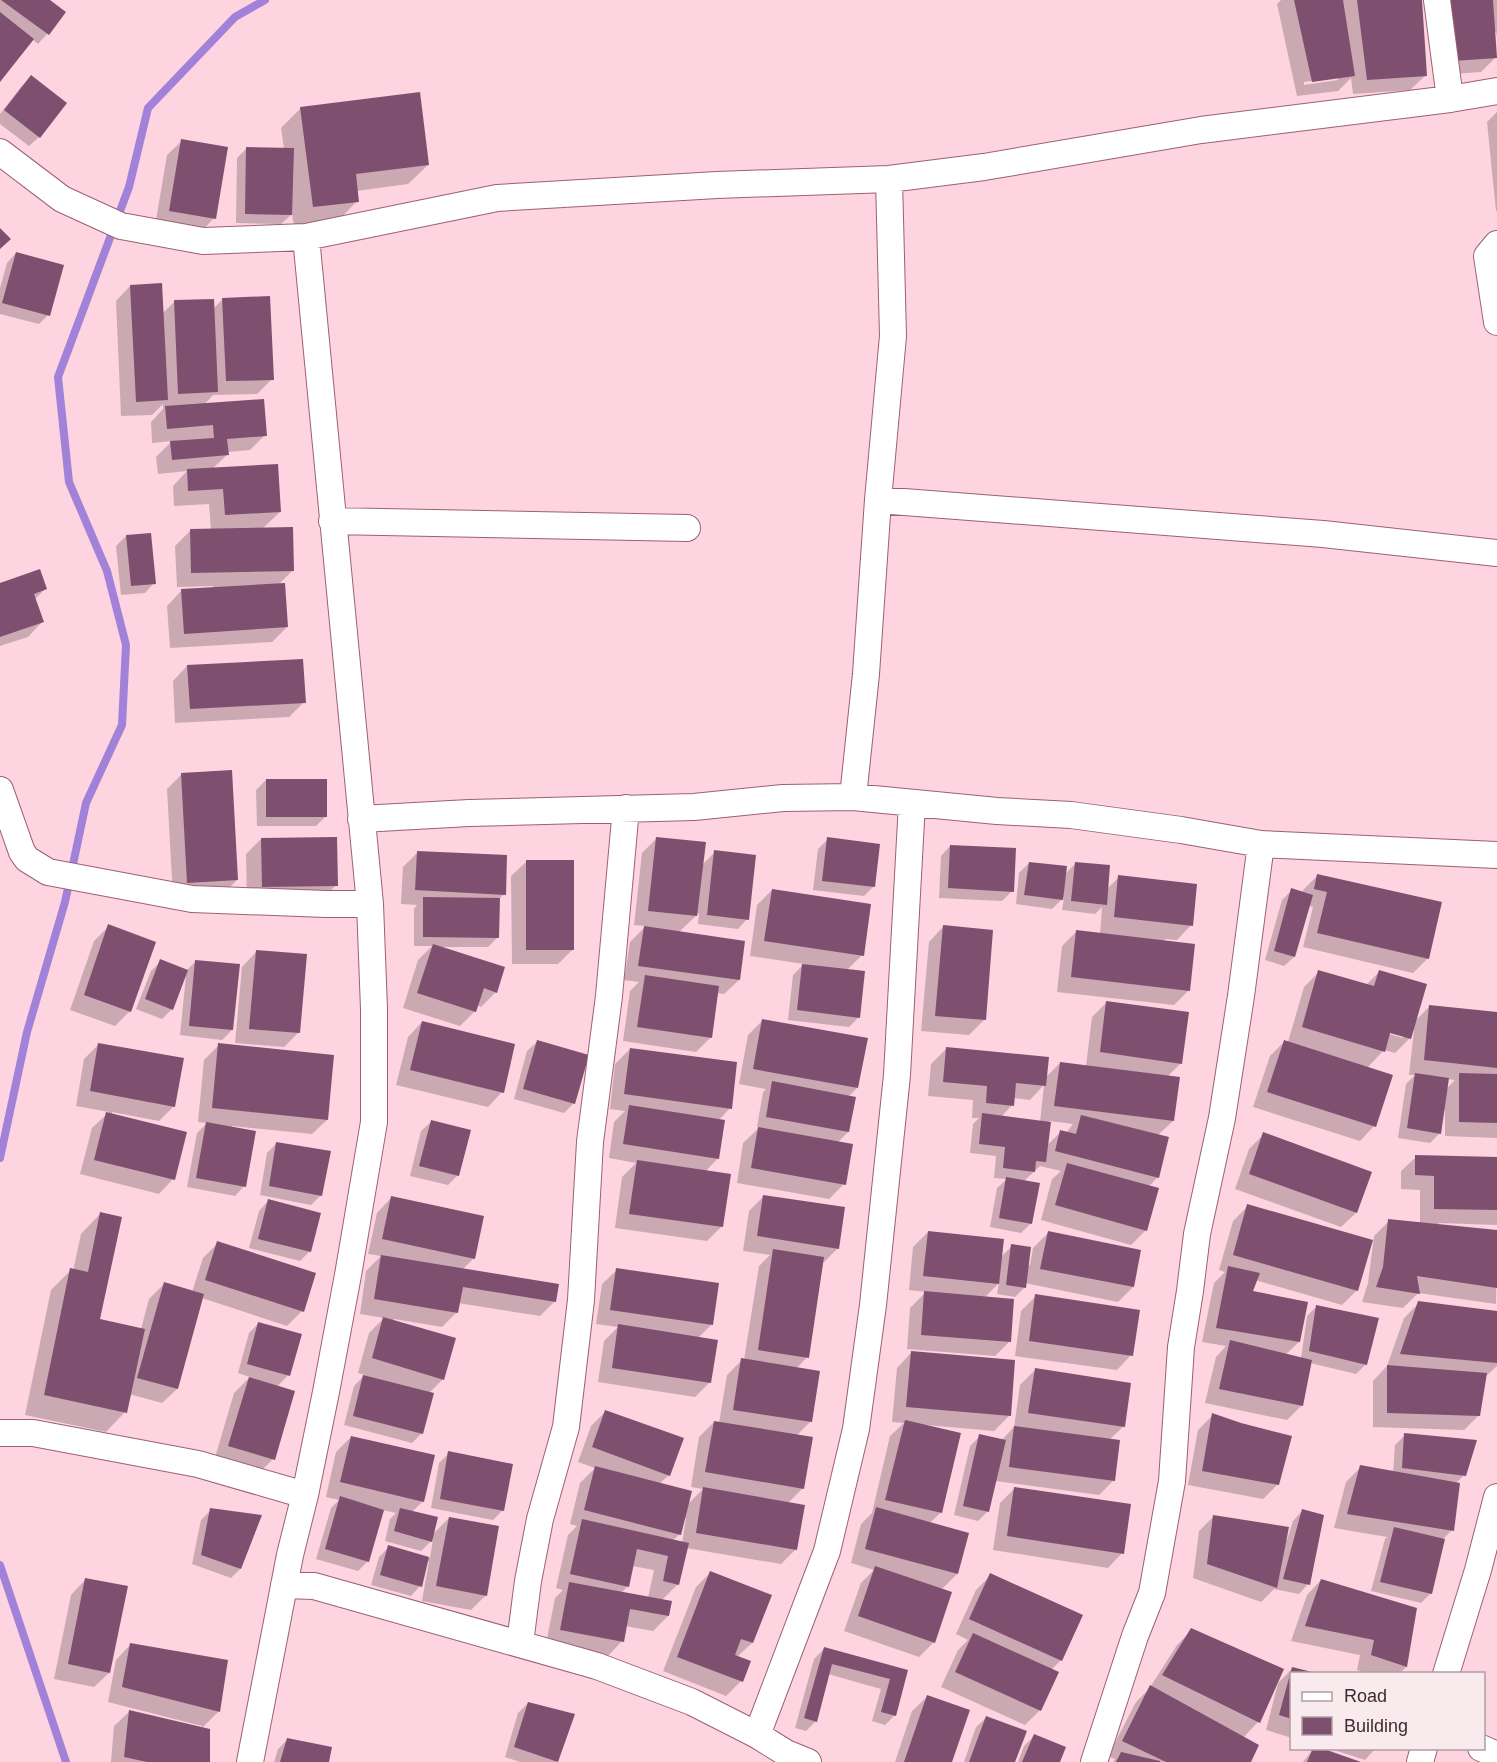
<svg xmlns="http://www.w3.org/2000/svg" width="1497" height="1762" viewBox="0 0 1497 1762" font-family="Arial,sans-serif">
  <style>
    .shadow { fill: #0003; fill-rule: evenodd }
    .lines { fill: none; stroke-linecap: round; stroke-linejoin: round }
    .stream { stroke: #a182d8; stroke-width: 8 }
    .building { fill: #7f4f70 }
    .minor-casing { stroke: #9b6173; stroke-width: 28 }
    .minor { stroke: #fff; stroke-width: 26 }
  </style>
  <rect width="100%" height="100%" fill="#fdd4e0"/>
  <!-- shadow -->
  <path class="shadow" d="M0 0H47L64 12 47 34 38 44 32 39 0 79Z
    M1281 0H1420L1425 76 1410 90 1353 94 1351 78 1338 91 1297 96 1277 4ZM1338 77V80L1304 85V82Z
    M1430 0H1497V37L1496 32H1494L1496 57 1481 72 1438 75Z
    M31 77 39 137 29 146 0 124V114L21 87Z
    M301 108 428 165 408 184 356 191 357 201 338 221 294 226 292 214 281 224 236 223 237 158 247 148 284 149 281 128Z
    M1497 112V211H1496L1487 122Z
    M182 141 214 218 200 233 155 226 167 155Z
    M16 253 48 315 39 324 0 314V288L7 263Z
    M130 286 162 314 174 302 213 309 223 299 272 379 257 394 213 395 204 405 265 435 250 450 227 452V455L212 469 280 512 262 529 293 570 278 585 287 627 272 642 170 648 167 606 181 591 213 589V586L177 587 175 546 190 531 211 530 209 504 174 506 173 486 187 471 158 474 156 457 172 441 152 443 151 422 163 409V404L152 415 121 416 116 301Z
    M126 536 154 583 145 593 121 595 116 546Z
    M0 584 45 589 34 600 42 622 28 637 0 646Z
    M187 666 304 702 289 717 175 723 173 681Z
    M182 774 237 880 222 895 173 897 167 789Z
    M266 780 326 816 316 826H257L256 790Z
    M657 838 702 865 715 852 747 919 738 929 698 924 699 913 679 932 739 980 724 994 717 993 711 1037 696 1052 623 1041 630 991 639 982 624 980 630 942 646 926 634 925 642 853Z
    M261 839 336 885 322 900 247 901 246 854Z
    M828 839 874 886 864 896 813 890 818 849Z
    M950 846 1012 891 1002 901 939 898 941 856Z
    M418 852 504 894 498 900V937L488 947H439L496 992 481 1007 477 1005 475 1011 460 1026 403 1008 418 960 432 946H414V909L417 905 401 904 403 867Z
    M526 862 573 949 558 964H512L511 876Z
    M1029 863 1065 874 1076 863 1107 889 1119 877 1191 925 1177 940 1165 939V942L1189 990 1174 1005 1057 992 1062 946 1077 931 1100 934 1102 907 1095 914 1062 910 1064 897 1052 909 1016 904 1019 873Z
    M1318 875 1428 958 1413 973 1303 947 1313 907 1309 906 1294 957 1284 966 1265 960 1282 900 1292 890 1302 893 1303 890Z
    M772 890 862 955 847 970 859 1017 849 1027 788 1020 793 975 804 964 750 956 757 905Z
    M109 926 130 1011 115 1026 70 1010 94 941Z
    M943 927 984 1020 969 1035 921 1031 929 942Z
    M256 952 299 1032 284 1047 235 1043 242 967Z
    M161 961 186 971 196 961 232 1030 222 1040 180 1035 186 976 172 1009 162 1019 136 1009 151 971Z
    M1319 972 1366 985 1379 972 1415 1021 1430 1006 1497 1013V1138L1445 1136V1110H1443L1440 1133 1430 1143 1398 1138 1406 1084 1415 1075H1409L1414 1030 1413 1029 1410 1038 1395 1053 1384 1050 1367 1068 1374 1126 1360 1141 1253 1107 1270 1056 1285 1041 1288 1042 1304 987ZM1384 1029 1403 1035V1038L1383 1032ZM1447 1079 1455 1080 1446 1089Z
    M1107 1002 1181 1063 1167 1077 1173 1121 1157 1136 1158 1177 1148 1187 1146 1230 1131 1245 1041 1220 1052 1179 1061 1171 1040 1166 1023 1182 1031 1223 1021 1233 990 1227 997 1188 1007 1179 994 1178 996 1156 970 1153 973 1124 979 1118H972L973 1100 928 1096 931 1064 946 1049 1045 1078 1060 1063 1086 1066 1092 1017ZM1044 1085 1040 1122 1001 1117 1012 1105 1013 1098 1030 1100ZM1049 1121 1073 1124 1066 1133 1061 1132 1046 1146Z
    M763 1020 857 1088 848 1097V1132L837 1143 844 1184 829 1199 737 1183 743 1143 760 1127H757L763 1092 766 1089 739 1084 748 1035Z
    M422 1022 502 1092 488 1107 396 1085 408 1037Z
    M537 1042 574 1103 564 1113 514 1099 527 1051Z
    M99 1044 174 1106 159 1121 112 1112V1115L173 1179 159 1194 80 1174 92 1128 109 1112 76 1106 84 1059Z
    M219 1045 327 1120 312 1134 232 1126 244 1186 235 1196 187 1187 197 1133 207 1123 198 1122 204 1060Z
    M630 1049 730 1108 718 1121V1158L705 1172 722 1226 707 1241 615 1228 622 1177 636 1163 609 1158 614 1122 625 1111 610 1109 615 1064Z
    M431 1122 458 1175 448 1185 410 1176 421 1131Z
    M1264 1134 1356 1213 1341 1227 1235 1189 1249 1149Z
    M277 1143 321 1195 311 1205 260 1195 267 1153Z
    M1416 1157 1497 1158V1225L1439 1223 1438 1226 1497 1232 1496 1304 1418 1293 1403 1308 1362 1302 1368 1283 1374 1236 1389 1221 1420 1224V1190L1401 1189V1171Z
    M764 1196 838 1248 823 1263 807 1357 796 1369 818 1372 810 1422 796 1436 803 1488 788 1503 796 1549 781 1564 686 1548 678 1584 662 1600 668 1616 653 1631 625 1626 622 1641 608 1656 546 1644 555 1598 563 1590 556 1588 568 1535 577 1526 570 1524 580 1483 595 1468 578 1462 591 1426 606 1411 669 1475 659 1484 687 1505 703 1489 691 1487 699 1437 714 1422 719 1423 727 1375 742 1360H744L759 1266 770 1255 743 1251 749 1211ZM684 1517 686 1518 682 1543 672 1541 680 1534ZM632 1566 654 1570 648 1598 621 1593 628 1586Z
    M391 1198 474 1258 462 1270 555 1301 540 1316 458 1303 457 1312 442 1327 394 1319V1321L443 1379 429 1393 422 1433 412 1443 344 1425 354 1386 365 1375 358 1373 369 1333 384 1318 360 1314 366 1271 381 1256 368 1254 377 1213Z
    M268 1201 310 1251 300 1261 249 1248 259 1211Z
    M1248 1206 1357 1290 1342 1305 1255 1280 1251 1292 1299 1342 1285 1355 1301 1359 1307 1316 1316 1307 1366 1364 1356 1374 1310 1363 1302 1405 1287 1420 1205 1403 1216 1357 1226 1346 1202 1342 1214 1283 1225 1272 1219 1270 1233 1221Z
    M100 1214 98 1320 141 1329 149 1299 164 1284 192 1292 203 1258 218 1243 302 1311 287 1326 202 1298 177 1389 162 1403 129 1394 125 1412 106 1432 25 1415 51 1290 71 1270 73 1271 81 1234Z
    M928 1232 1001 1257 1012 1246 1027 1265H1030L1033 1248 1048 1233 1139 1251 1133 1287 1118 1302 1025 1283V1287L1015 1297 997 1294 999 1283 984 1298 1009 1342 995 1356 907 1349 910 1308 926 1292 909 1290 913 1247Z
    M617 1270 712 1324 698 1338 710 1382 695 1397 598 1382 604 1341 618 1327 596 1324 602 1284Z
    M1036 1296 1131 1355 1117 1370 1015 1356 1021 1311Z
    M1419 1303 1497 1312V1366L1484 1378 1479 1415 1464 1430 1373 1427V1381L1387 1366 1404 1318Z
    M259 1323 288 1375 277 1387 273 1459 258 1474 214 1461 234 1393 250 1377 238 1373 249 1333Z
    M911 1353 1009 1416 994 1431 927 1425 940 1513 930 1523 957 1574 941 1590 934 1642 919 1657 844 1631 861 1583 874 1570 851 1563 861 1524 872 1513 890 1436 904 1423 892 1422 897 1368Z
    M1035 1370 1124 1426 1109 1440 1114 1480 1099 1495 995 1481 988 1511 978 1521 954 1515 970 1446 980 1436 1001 1441 1014 1427 1020 1385Z
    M1213 1415 1278 1484 1263 1499 1188 1485 1198 1430Z
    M1405 1435 1464 1475 1455 1484 1452 1530 1443 1539 1431 1593 1421 1603 1371 1591 1385 1539 1387 1537 1334 1528 1346 1482 1361 1467 1393 1473 1395 1445Z
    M351 1437 423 1501 412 1512 432 1535 449 1518 486 1595 471 1610 422 1601 429 1561H427L420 1586 411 1596 371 1585 379 1557 389 1547 430 1558 433 1539 421 1551 385 1541 390 1519 396 1513 382 1510 368 1561 358 1571 316 1559 331 1508 339 1500 326 1497 336 1452Z
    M449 1453 503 1510 493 1520 431 1508 439 1463Z
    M1015 1488 1122 1553 1108 1568 993 1550 1000 1503Z
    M211 1510 240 1569 231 1578 192 1564 201 1520Z
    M1302 1511 1308 1584 1299 1594 1274 1589 1261 1602 1193 1578 1199 1531 1214 1516 1287 1540 1293 1521Z
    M710 1573 752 1643 737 1657 741 1681 726 1696 663 1671 696 1587Z
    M991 1575 1081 1616 1061 1660 1051 1670 1040 1710 1025 1725 941 1687 958 1650 968 1640 956 1634 976 1590Z
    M85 1580 109 1673 94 1687 54 1679 71 1595Z
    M1321 1580 1415 1609 1406 1667 1399 1674H1368L1357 1670 1360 1655 1291 1641 1307 1595Z
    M1192 1630 1258 1722 1243 1738 1250 1762H1113L1115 1759 1108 1756 1136 1702 1149 1689 1177 1645Z
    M130 1645 226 1661 218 1712 202 1728V1726L108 1702 116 1660Z
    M824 1649 906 1671 895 1715 885 1725 872 1721 881 1689 828 1674 816 1721 806 1731 795 1728 814 1659Z
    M1293 1668 1313 1674H1292V1738L1266 1730 1278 1683Z
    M927 1697 951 1762H895L912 1711Z
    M528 1703 573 1715 556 1762H520L505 1757 518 1713Z
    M129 1712 209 1762H111L114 1726Z
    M986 1718 1014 1762H964L976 1727Z
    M1034 1736 1058 1762H1018L1024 1746Z
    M288 1739 328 1762H274L278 1749Z
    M1314 1748 1357 1762H1303Z
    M1328 1748H1376L1365 1760Z"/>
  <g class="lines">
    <!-- stream -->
    <path class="stream" d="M0 1158 27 1032 65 902 86 803 122 725 126 645 107 571 69 482 58 377 129 187 148 108 235 17 265 0
      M0 1565 66 1762"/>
  </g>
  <!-- building -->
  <path class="building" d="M1 0H50L66 12 49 35Z
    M1294 0H1343L1355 76 1312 82Z
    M1357 0H1422L1427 76 1367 80Z
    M1446 0H1493L1497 58 1453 61Z
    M0 12 34 39 0 82Z
    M31 75 67 103 40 138 4 110Z
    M420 92 429 165 356 174 359 202 313 207 300 107Z
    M181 139 228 147 216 219 169 211Z
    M246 147 294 148 292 215 245 214Z
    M0 228 11 239 0 249Z
    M16 252 64 265 50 316 2 303Z
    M162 283 168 400 136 402 130 285Z
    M270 296 274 380 226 381 222 298Z
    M214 299 218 392 178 394 174 300Z
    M264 399 267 436 227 439 229 455 172 460 170 441 214 438 213 425 167 429 165 406Z
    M278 464 281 512 225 515 223 489 188 491 187 469Z
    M293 527 294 571 191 573 190 529Z
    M151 533 156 584 131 586 126 535Z
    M40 569 47 589 34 594 44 622 0 637V583Z
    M285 583 288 627 184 634 181 589Z
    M303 659 306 703 190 709 187 665Z
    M232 770 238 880 187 883 181 773Z
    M266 779H327V817H266Z
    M337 837 338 886 262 887 261 838Z
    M656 837 706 842 697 916 648 911Z
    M827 837 880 844 875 887 822 881Z
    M950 845 1016 848 1014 892 948 888Z
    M714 850 756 855 749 920 707 915Z
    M417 851 507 855 506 895 415 890Z
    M526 860H574V950H526Z
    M1029 862 1067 866 1063 900 1024 895Z
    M1075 862 1110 865 1107 905 1071 901Z
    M1317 874 1442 902 1429 959 1317 933 1327 892 1314 889Z
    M1118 875 1197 884 1193 926 1114 917Z
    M1291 888 1313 895 1295 957 1274 951Z
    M772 889 871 904 864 956 764 941Z
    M423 897 500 898 499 938 423 937Z
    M108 924 156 942 131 1012 84 995Z
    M943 925 993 930 986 1020 935 1016Z
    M644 926 745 941 740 980 638 966Z
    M1076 930 1195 944 1190 991 1071 977Z
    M433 944 505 967 497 993 484 988 476 1012 417 993Z
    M256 950 307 954 300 1033 249 1029Z
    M160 959 188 970 173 1010 145 999Z
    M195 960 240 964 233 1030 189 1026Z
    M802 964 865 971 860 1018 797 1010Z
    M1318 970 1374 986 1379 970 1427 984 1411 1039 1390 1033 1385 1052 1302 1027Z
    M645 975 719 986 712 1038 637 1027Z
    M1106 1001 1189 1012 1182 1064 1100 1052Z
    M1429 1005 1497 1012V1068L1424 1060Z
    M762 1019 868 1038 858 1088 753 1069Z
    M422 1021 515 1044 504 1093 410 1070Z
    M537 1040 589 1055 575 1104 523 1089Z
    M1284 1040 1393 1075 1376 1127 1267 1092Z
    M98 1043 184 1058 175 1107 90 1091Z
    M218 1043 334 1055 328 1120 212 1108Z
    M946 1047 1049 1057 1046 1086 1016 1083 1014 1106 986 1103 987 1086 943 1082Z
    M630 1048 737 1062 732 1109 624 1094Z
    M1060 1062 1180 1077 1174 1121 1054 1106Z
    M1415 1073 1449 1078 1441 1134 1407 1128Z
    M1459 1073 1497 1074V1123L1459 1122Z
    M772 1081 856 1097 849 1132 766 1117Z
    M629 1105 725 1120 719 1159 623 1144Z
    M106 1112 187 1132 175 1180 94 1160Z
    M982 1113 1051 1122 1046 1162 1036 1161 1035 1172 1003 1168 1005 1147 979 1144Z
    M1081 1115 1169 1137 1159 1178 1055 1151 1060 1130 1076 1134Z
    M431 1120 471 1130 459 1176 419 1166Z
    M206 1122 256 1131 246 1187 196 1178Z
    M758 1127 853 1144 846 1185 751 1168Z
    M1263 1132 1372 1172 1357 1213 1249 1174Z
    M276 1142 331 1151 322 1196 269 1186Z
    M1415 1155 1497 1157V1210L1434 1209V1176L1415 1175Z
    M637 1160 731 1174 723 1227 629 1214Z
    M1067 1163 1159 1188 1147 1231 1055 1205Z
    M1006 1177 1040 1183 1032 1224 999 1218Z
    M763 1195 845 1207 839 1249 757 1236Z
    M391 1196 484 1216 475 1259 382 1239Z
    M268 1199 321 1213 311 1252 258 1239Z
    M1247 1204 1373 1240 1358 1291 1233 1255Z
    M100 1212 122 1217 100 1319 145 1329 127 1413 44 1395 70 1268 88 1272Z
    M1388 1219 1497 1230V1288L1417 1276 1420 1294 1376 1287 1383 1267Z
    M928 1231 1004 1239 999 1284 923 1276Z
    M1048 1231 1141 1250 1134 1287 1040 1269Z
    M217 1241 316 1273 304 1312 205 1280Z
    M1011 1244 1031 1247 1026 1288 1006 1285Z
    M773 1249 824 1257 809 1358 758 1350Z
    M381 1255 559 1284 556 1302 463 1287 458 1313 374 1299Z
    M1228 1266 1260 1273 1253 1291 1308 1302 1300 1342 1216 1328Z
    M616 1268 719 1283 713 1325 610 1310Z
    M164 1282 204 1294 178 1389 137 1378Z
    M924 1291 1014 1299 1011 1342 921 1335Z
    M1035 1294 1140 1310 1133 1356 1029 1341Z
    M1418 1301 1497 1311V1363L1400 1354Z
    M1316 1305 1379 1318 1367 1365 1309 1351Z
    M383 1317 456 1338 444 1380 372 1358Z
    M258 1322 302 1334 290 1376 247 1364Z
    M618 1324 718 1340 711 1383 612 1368Z
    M1230 1340 1312 1360 1303 1406 1219 1389Z
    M911 1351 1015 1360 1011 1416 906 1407Z
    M741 1358 820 1371 812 1422 733 1410Z
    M1387 1365 1487 1373 1480 1416 1387 1413Z
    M1035 1368 1131 1383 1125 1427 1028 1413Z
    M363 1375 434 1393 423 1434 353 1416Z
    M249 1377 295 1391 275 1460 228 1446Z
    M605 1410 684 1438 670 1476 592 1447Z
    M1212 1413 1241 1423 1292 1436 1279 1485 1202 1471Z
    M905 1420 961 1433 942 1513 885 1500Z
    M714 1421 813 1437 804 1489 705 1472Z
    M1014 1426 1120 1440 1115 1481 1009 1467Z
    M1404 1433 1477 1440 1466 1476 1402 1468Z
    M979 1434 1006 1440 989 1512 963 1506Z
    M351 1436 435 1455 424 1502 340 1482Z
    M448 1451 513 1464 504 1511 440 1499Z
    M1360 1465 1460 1483 1454 1531 1347 1514Z
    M595 1466 692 1491 681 1535 584 1510Z
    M703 1487 805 1505 797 1550 696 1533Z
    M1014 1487 1131 1504 1124 1554 1007 1536Z
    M340 1496 384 1510 369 1562 325 1549Z
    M876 1507 969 1533 958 1574 865 1549Z
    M210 1508 262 1515 241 1569 201 1555Z
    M400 1508 438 1517 432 1542 394 1531Z
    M1302 1509 1324 1515 1310 1585 1283 1579Z
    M1213 1515 1289 1527 1277 1588 1207 1564Z
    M449 1517 499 1526 487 1596 436 1586Z
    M582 1519 689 1543 679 1585 663 1581 668 1556 637 1549 629 1587 570 1574Z
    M1394 1527 1445 1539 1432 1594 1380 1582Z
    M388 1545 429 1557 422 1587 380 1575Z
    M875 1566 952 1592 935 1643 858 1616Z
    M710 1571 772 1595 753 1643 741 1639 735 1655 751 1661 743 1682 677 1657Z
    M990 1573 1083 1615 1062 1661 969 1619Z
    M85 1578 128 1586 110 1673 68 1664Z
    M1321 1579 1417 1608 1407 1667 1371 1655 1374 1640 1305 1626Z
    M569 1582 672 1601 669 1616 630 1609 624 1642 560 1630Z
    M1191 1628 1284 1669 1260 1723 1162 1675Z
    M973 1633 1059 1672 1041 1711 955 1672Z
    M130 1643 228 1660 220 1712 122 1687Z
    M824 1647 908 1670 896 1716 881 1712 890 1679 832 1664 817 1722 804 1718Z
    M1292 1667 1316 1673 1292 1674V1719L1279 1715Z
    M1150 1685 1259 1745 1251 1762H1166L1122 1741Z
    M927 1695 970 1710 952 1762H904Z
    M528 1702 575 1714 558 1762 514 1747Z
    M129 1710 210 1729V1762H147L124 1757Z
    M986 1716 1027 1731 1015 1762H969Z
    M1034 1734 1066 1747 1060 1762H1022Z
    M287 1738 332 1747 329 1762H280Z
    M1313 1748H1321L1361 1762H1307Z
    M1121 1752 1160 1761V1762H1116Z"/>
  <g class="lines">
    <!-- minor casing -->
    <g class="minor-casing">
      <path id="minor" d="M1437 0 1450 99
        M0 152 62 199 121 226 203 241 306 237 497 198 717 185 889 179 984 167 1201 130 1450 99 1497 91
        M1497 244 1487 256 1497 322
        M878 500 1323 534 1497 553
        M332 521 687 528
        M0 790 22 852 27 859 48 872 192 899 326 904H370
        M853 797 866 674 878 500 893 336 889 179
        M361 819 469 813 694 807 783 798 853 797 997 811 1071 815 1181 830 1261 844 1497 855
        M0 1433H33L198 1464 305 1495
        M284 1585 314 1586 597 1666 692 1702 757 1735 786 1753 808 1762
        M520 1643 528 1581 540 1519 566 1427 581 1300 590 1142 609 996 626 808
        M1446 1674 1478 1570 1497 1497
        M757 1735 827 1551 856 1429 873 1305 897 1075 912 803
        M1481 1748 1497 1755
        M250 1762 290 1555 305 1495 326 1392 348 1275 374 1122V1009L370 904 306 237
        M1094 1762 1135 1636 1152 1593 1172 1481 1181 1347 1190 1291 1197 1234 1222 1118 1241 996 1261 844
        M1420 1762 1424 1748"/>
    </g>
    <!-- minor -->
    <use href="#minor" class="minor"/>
  </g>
  <!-- legend -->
  <rect x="1290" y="1672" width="195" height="78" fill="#f8eaed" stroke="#af9da2" stroke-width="1.5"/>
  <rect x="1302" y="1692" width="30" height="9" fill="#ffffff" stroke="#af9da2" stroke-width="1.5"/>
  <text x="1344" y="1702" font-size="18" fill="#422931">Road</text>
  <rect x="1302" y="1717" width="30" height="18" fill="#7f4f70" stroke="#af9da2" stroke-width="1.5"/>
  <text x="1344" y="1732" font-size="18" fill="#422931">Building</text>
</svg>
